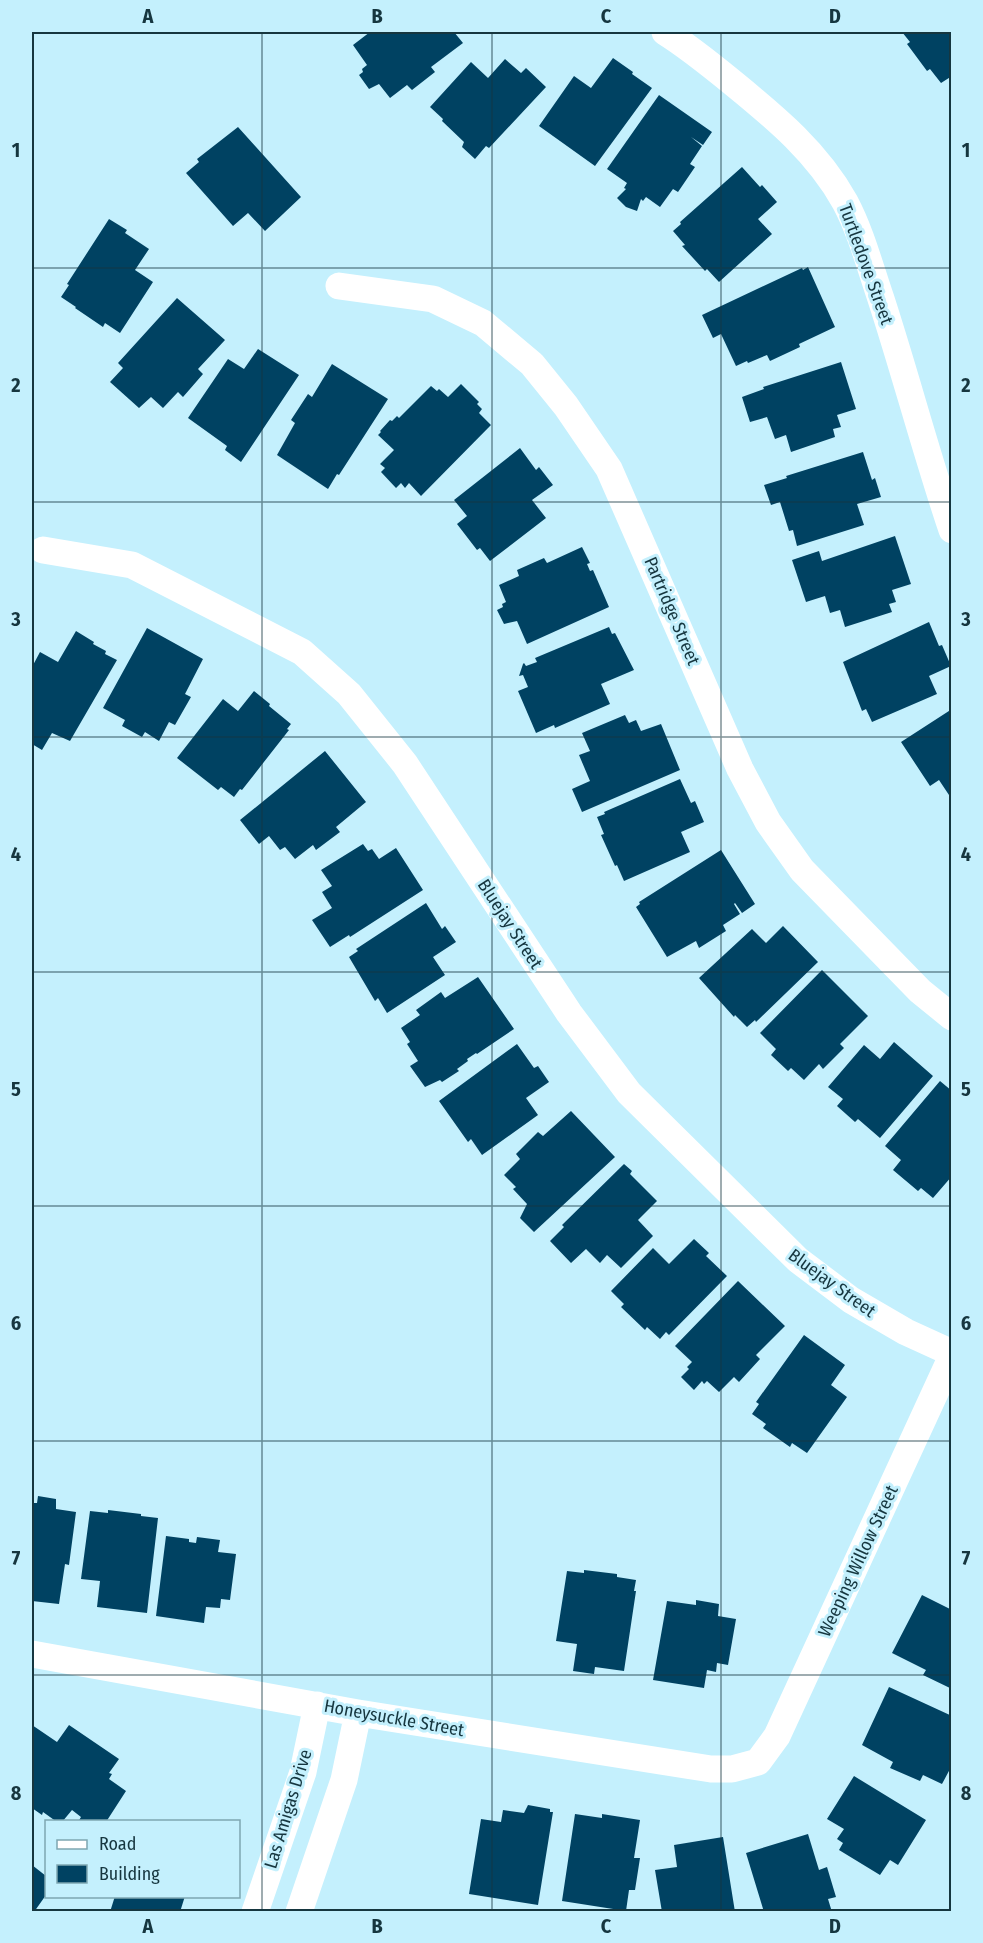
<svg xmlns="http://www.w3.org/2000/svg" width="983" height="1943" viewBox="0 0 983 1943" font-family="'Fira Sans Condensed',sans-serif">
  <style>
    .building { fill: #004262 }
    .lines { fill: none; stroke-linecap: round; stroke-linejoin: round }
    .street { stroke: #fff; stroke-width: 27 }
    .grid { fill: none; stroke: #16363f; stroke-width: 1.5; stroke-opacity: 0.55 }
    .labels { text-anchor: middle; stroke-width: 6; stroke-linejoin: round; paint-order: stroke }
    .street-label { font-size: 18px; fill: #16363f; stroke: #c4f0fd }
    .neatline { fill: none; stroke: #16363f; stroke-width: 2 }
    .grid-label { font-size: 20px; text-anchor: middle; font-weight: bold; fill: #16363f }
  </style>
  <rect width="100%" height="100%" fill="#c4f0fd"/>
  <!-- building -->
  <path class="building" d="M370 32H454L463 43 431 67 435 72 412 90 407 85 390 98 379 84 369 89 359 75 363 72 362 69 367 65 353 45Z
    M902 32H952V76L941 83 930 69 927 71 907 44 910 42Z
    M613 58 633 72 632 74 652 88 595 166 539 126 574 76 591 88Z
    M505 59 521 73 526 68 546 87 489 148 486 146 475 159 462 147 464 142 442 121 443 119 430 107 471 62 488 78Z
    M659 95 712 132 703 145 691 137 702 146 690 164 695 167 678 192 673 189 660 207 646 197 643 201 641 199 637 211 626 207 617 198 626 189 624 188 627 183 607 169Z
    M238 127 301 197 265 231 248 213 233 226 186 173 199 162 197 159Z
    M742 167 760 187 762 185 777 202 758 219 772 234 719 282 707 269 705 271 682 246 685 245 673 231 681 224 680 222Z
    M109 219 127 230 125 233 149 249 135 270 153 282 120 333 105 323 103 327 75 308 76 307 61 297 69 285 67 284Z
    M808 267 835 327 799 344 800 347 770 361 767 355 748 363 747 361 736 366 721 334 713 338 702 315 802 268 803 270Z
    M177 298 225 340 198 369 203 374 183 397 178 392 163 408 151 397 139 408 110 382 123 368 118 363Z
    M258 349 299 375 241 462 225 450 227 446 188 418 228 359 244 369Z
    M841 362 856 409 837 415 841 427 833 429 835 437 791 452 786 435 775 439 767 417 750 422 742 397 764 389 763 387Z
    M332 364 388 399 339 475 337 474 328 489 277 455 295 423 291 420 308 394 312 397Z
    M461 384 479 402 477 404 482 409 479 413 491 425 421 496 409 483 405 488 401 483 396 488 381 472 385 468 380 464 394 450 378 435 381 432 380 431 390 420 392 421 397 416 399 418 431 386 437 391 439 389 448 397Z
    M520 448 536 470 539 467 553 485 532 500 546 518 490 561 480 548 477 550 457 524 467 516 454 500Z
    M863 452 872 480 875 478 881 497 857 504 864 525 797 546 793 530 789 531 780 502 771 505 764 485 787 478 786 476Z
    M895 536 911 584 892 590 896 602 889 604 892 612 845 627 840 610 830 613 825 596 806 602 792 560 819 551 822 561Z
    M582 547 590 563 587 564 590 571 593 570 609 607 527 644 517 621 504 624 497 610 503 607 502 604 506 602 499 585 519 576 517 570 544 558 547 563Z
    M929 622 939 646 942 645 951 666 929 676 937 694 872 722 866 709 862 711 843 662Z
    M609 627 612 634 615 633 634 670 601 684 610 704 555 728 554 725 536 733 518 691 528 687 523 675 519 676 523 664 524 663 526 666 537 662 535 658Z
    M147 628 203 659 185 694 191 697 175 725 169 722 159 741 145 732 142 737 122 726 125 720 103 708Z
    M76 631 94 642 93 644 106 651 105 654 117 660 70 741 52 733 42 750 32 744V667L40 652 58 662Z
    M254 691 270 704 269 706 291 724 287 729 289 730 242 790 240 789 234 797 221 787 218 790 177 758 223 699 238 711Z
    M952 709V794L949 795 939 780 930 786 901 742Z
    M625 715 629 723 636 720 641 731 661 724 680 770 582 812 572 789 590 781 579 755 590 751 582 733Z
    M325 751 366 802 336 827 340 832 316 850 313 845 295 859 285 847 280 850 269 836 259 844 240 820Z
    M680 779 691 803 695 801 704 822 681 832 690 852 624 881 617 865 615 866 601 835 604 834 597 817 605 814 604 812Z
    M363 844 368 851 372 849 379 859 396 848 423 890 350 937 349 935 330 947 312 920 332 908 322 892 332 886 321 870Z
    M721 850 755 904 742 913 735 903 734 904 740 914 723 925 726 931 699 948 696 941 667 957 636 907 640 904 639 902Z
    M426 903 442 929 445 926 456 942 433 957 445 975 387 1013 378 998 375 1001 349 957 358 951 356 949Z
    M783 926 818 962 756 1022 755 1020 747 1027 735 1015 734 1017 699 978 752 929 766 943Z
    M822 970 868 1016 840 1044 844 1048 823 1069 819 1064 804 1080 791 1068 788 1071 771 1055 776 1049 760 1033Z
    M478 977 514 1029 477 1054 476 1053 467 1059 468 1061 457 1069 459 1071 442 1082 440 1080 425 1087 410 1066 418 1061 407 1044 410 1042 401 1028 420 1015 416 1010 441 992 445 998Z
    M894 1042 933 1076 880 1138 858 1119 855 1122 837 1106 843 1099 828 1087 864 1045 880 1059Z
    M517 1044 534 1068 538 1066 549 1082 526 1098 538 1115 482 1155 471 1139 468 1142 439 1101Z
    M940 1081 952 1091V1176L933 1198 921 1188 918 1191 893 1170 901 1160 885 1146Z
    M571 1111 615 1157 534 1232 520 1218 527 1204 513 1189 516 1187 504 1175 520 1159 516 1154 538 1132 543 1136Z
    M624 1164 632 1171 630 1174 657 1201 638 1220 653 1236 621 1268 607 1255 600 1263 586 1249 571 1263 550 1241 564 1227 562 1225Z
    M694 1239 709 1253 706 1256 727 1276 669 1335 666 1332 660 1339 647 1327 645 1330 621 1307 624 1304 611 1291 653 1248 669 1264Z
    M738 1281 785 1326 756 1355 760 1359 739 1382 734 1377 719 1392 707 1381 704 1384 702 1381 694 1390 681 1377 689 1369 687 1367 692 1362 675 1346Z
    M804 1335 845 1365 831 1385 847 1397 807 1453 792 1443 790 1447 763 1428 766 1424 752 1414 759 1404 756 1402Z
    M38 1496 56 1499V1509L76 1512 69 1565 65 1564 59 1604 32 1601V1509H33L34 1503H37Z
    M108 1510 141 1514V1516L158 1518 147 1613 97 1607 100 1581 81 1579 90 1511 108 1513Z
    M166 1536 189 1539V1542L196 1543 197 1537 220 1540 218 1552 236 1554 230 1600 221 1599 220 1608 206 1607 204 1623 156 1616Z
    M584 1570 617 1574V1577L636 1580 634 1591H636L624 1671 595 1667 594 1674 573 1671 577 1644 556 1641 567 1571 584 1573Z
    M922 1595 952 1610V1689L923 1675 926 1670 892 1653Z
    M696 1600 719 1604 718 1616 736 1619 728 1665 717 1663 716 1672 707 1670 704 1688 653 1680 667 1601 696 1605Z
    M889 1687 952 1716V1770L950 1769 942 1784 923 1775 920 1781 890 1768 893 1762 862 1745Z
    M32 1725 57 1742 69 1725 119 1759 109 1773 112 1774 109 1779 126 1791 106 1822H78L81 1817 72 1810 62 1822H57L43 1812 42 1815 32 1808Z
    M854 1776 926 1820 898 1865 890 1860 880 1875 839 1850 843 1843 837 1839 844 1829 827 1819Z
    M528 1805 550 1809V1812H553L538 1905 469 1894 481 1819 501 1822 503 1810 524 1813Z
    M575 1814 602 1818V1814L640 1820 634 1858H640L635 1890H629L626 1911 562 1901Z
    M808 1834 819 1870 827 1867 836 1897 828 1899 832 1912H764L746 1853Z
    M723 1837 735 1912H662L655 1870 677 1867 674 1845Z
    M32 1865 46 1876V1895L34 1912H32Z
    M115 1896H185L180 1912H110Z"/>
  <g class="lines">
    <!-- street -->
    <path class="street" d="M665 32C689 47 711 65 733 83 776 118 818 153 845 202 861 232 870 267 881 299 906 376 926 453 952 530
      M339 286 433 299 483 323 532 364 566 406 609 469 740 769 768 822 802 870 920 991 952 1017
      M43 550 132 565 302 652 349 694 405 764 569 1013 629 1093 798 1260 851 1300 906 1332 952 1353
      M32 1654 358 1713 711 1769H732L758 1762 777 1736 952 1356
      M255 1912 303 1772 317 1705
      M299 1912 344 1780 358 1713"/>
  </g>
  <!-- grid -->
  <path class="grid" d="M262 32V1912M492 32V1912M721 32V1912M32 268H952M32 502H952M32 737H952M32 972H952M32 1206H952M32 1441H952M32 1675H952"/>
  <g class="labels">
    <!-- street labels -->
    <g class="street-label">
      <text transform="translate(866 264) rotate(70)" y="6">Turtledove Street</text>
      <text transform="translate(672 611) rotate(67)" y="6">Partridge Street</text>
      <text transform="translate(510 924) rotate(57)" y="6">Bluejay Street</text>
      <text transform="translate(832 1283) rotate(36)" y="6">Bluejay Street</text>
      <text transform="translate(858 1561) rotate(-65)" y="6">Weeping Willow Street</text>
      <text transform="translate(394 1718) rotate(10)" y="6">Honeysuckle Street</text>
      <text transform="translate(288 1809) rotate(-73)" y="6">Las Amigas Drive</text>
    </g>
  </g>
  <!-- border -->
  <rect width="983" height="1943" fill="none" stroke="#c4f0fd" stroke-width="66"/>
  <!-- legend -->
  <rect x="45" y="1820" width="195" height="78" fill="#c4f0fd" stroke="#7ea6b1" stroke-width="1.5"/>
  <rect x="57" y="1840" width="30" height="9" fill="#ffffff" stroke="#7ea6b1" stroke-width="1.5"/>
  <text x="99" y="1850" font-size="18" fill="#16363f">Road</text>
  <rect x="57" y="1865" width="30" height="18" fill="#004262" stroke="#7ea6b1" stroke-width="1.5"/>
  <text x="99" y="1880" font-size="18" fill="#16363f">Building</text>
  <rect x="33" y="33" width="917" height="1877" class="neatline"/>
  <g class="grid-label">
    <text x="148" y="23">A</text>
    <text x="377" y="23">B</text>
    <text x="606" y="23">C</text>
    <text x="835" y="23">D</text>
    <text x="16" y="157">1</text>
    <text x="966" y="157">1</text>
    <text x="16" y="392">2</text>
    <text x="966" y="392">2</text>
    <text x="16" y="626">3</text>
    <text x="966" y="626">3</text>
    <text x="16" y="861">4</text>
    <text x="966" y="861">4</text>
    <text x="16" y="1096">5</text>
    <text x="966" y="1096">5</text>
    <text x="16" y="1330">6</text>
    <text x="966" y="1330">6</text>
    <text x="16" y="1565">7</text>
    <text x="966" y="1565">7</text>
    <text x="16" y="1800">8</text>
    <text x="966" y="1800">8</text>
    <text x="148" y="1933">A</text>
    <text x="377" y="1933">B</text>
    <text x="606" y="1933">C</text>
    <text x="835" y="1933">D</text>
  </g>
</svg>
